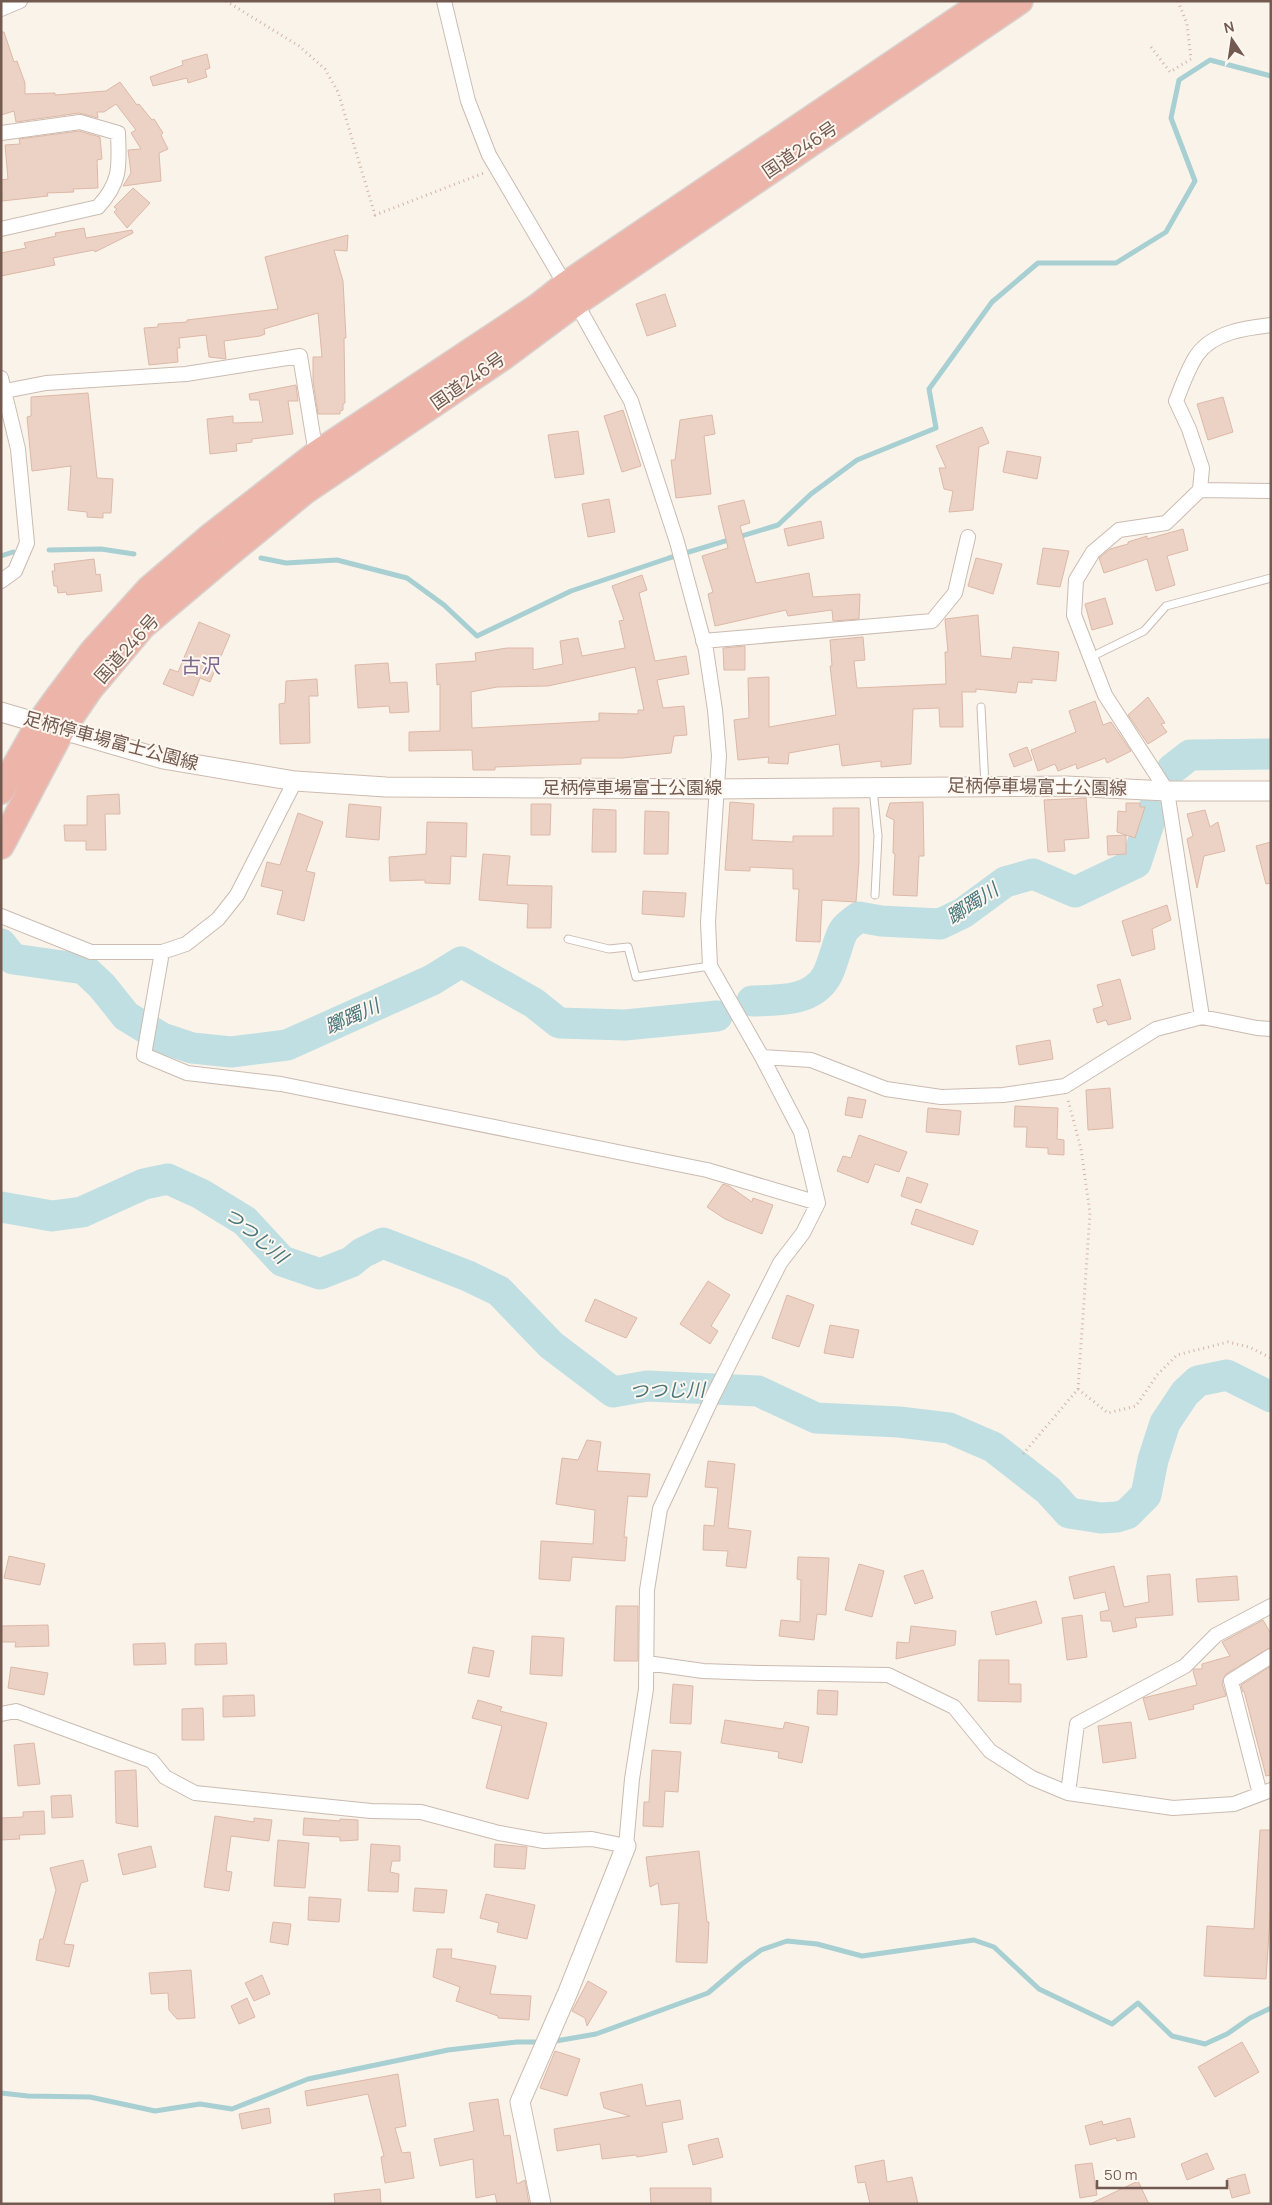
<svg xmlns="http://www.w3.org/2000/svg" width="1272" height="2205" viewBox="0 0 1272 2205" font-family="Manrope,'Noto Sans JP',sans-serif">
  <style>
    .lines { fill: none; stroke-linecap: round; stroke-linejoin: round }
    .stream { stroke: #a8cfd2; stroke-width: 5 }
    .river { stroke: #c0dfe2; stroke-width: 31 }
    .building { fill: #ecd2c5; stroke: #ddb8a7; fill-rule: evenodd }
    .lane-casing { stroke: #cbbbb1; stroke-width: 9 }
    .street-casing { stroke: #cbbbb1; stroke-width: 16 }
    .secondary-casing { stroke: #cdbbaf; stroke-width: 21 }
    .highway-casing { stroke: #d8d1ce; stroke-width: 28 }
    .path { stroke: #d2b5a8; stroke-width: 3; stroke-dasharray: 1 4; stroke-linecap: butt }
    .lane { stroke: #fff; stroke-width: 7 }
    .street { stroke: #fff; stroke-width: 14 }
    .secondary { stroke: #fff; stroke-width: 19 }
    .highway { stroke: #edb5a9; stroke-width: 25 }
    .labels { text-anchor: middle; stroke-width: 4; stroke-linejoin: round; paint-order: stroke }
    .street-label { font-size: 18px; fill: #725a50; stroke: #fdf7f0 }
    .water-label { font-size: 19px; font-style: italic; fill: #49777c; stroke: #fdf7f0 }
    .quarter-label { font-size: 20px; fill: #7e688d; stroke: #fdf7f0 }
  </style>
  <rect width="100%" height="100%" fill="#faf3ea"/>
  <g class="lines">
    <!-- stream -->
    <path class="stream" d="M49 550 101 549 134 554
      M1 556 13 552
      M261 558 286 563 337 560 407 578 444 605 477 636 571 591 669 558 778 525 811 494 857 460 936 428 929 389 992 302 1038 263H1116L1166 232 1195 181 1171 118 1179 80 1210 60 1271 76
      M550 2042 596 2034 708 1993 742 1964 761 1950 787 1941 817 1944 862 1956 974 1940 994 1947 1039 1989 1112 2024 1138 2003 1172 2036 1205 2044 1227 2034 1250 2018 1271 2008
      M1 2093 28 2096 90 2097 155 2111 200 2104 232 2109 308 2079 448 2050 517 2042H542"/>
    <!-- river -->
    <path class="river" d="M1172 769 1190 755 1271 754
      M1 944 13 959 84 969 102 986 126 1016 162 1038 192 1048 231 1052 287 1045 432 980 461 962 534 1003 559 1023 625 1025 717 1016
      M752 1001C778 1000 811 1002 826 977 831 969 833 959 836 951 842 931 842 929 859 917L881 921 940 924 963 913 1005 882 1033 874 1075 892 1136 863 1155 805
      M1 1207 52 1216 82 1212 144 1184 168 1179 201 1194 245 1221 282 1261 320 1274 351 1262 362 1253 383 1243 468 1276 499 1291 551 1345 613 1392 647 1386 758 1391 816 1418 899 1422 949 1428 993 1447 1048 1490 1069 1513 1101 1518 1117 1517 1127 1514 1146 1495 1153 1460 1165 1423 1185 1393 1198 1381 1227 1375 1271 1397"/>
  </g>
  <!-- building -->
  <path class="building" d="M1 32H4L14 62 17 61 25 83V94L55 93V95L106 91 120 82 137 105 139 104 152 120 154 119 163 133 161 135 168 149 159 153 161 181 123 186 131 173 128 150 141 149 131 133 136 130 116 104 104 112H97L98 118 79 113 16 122 14 111 1 115Z
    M207 54 210 68 205 70 207 77 188 83 187 78 153 86 150 77 183 65 182 61Z
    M79 131 100 137 102 159 97 160 98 188 73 189 74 192 47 193 48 196 2 201 1 180 8 179 5 145 20 144 19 139Z
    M133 188 150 203 127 228 114 212 117 209 114 207Z
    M84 228 86 238 132 230 133 233 95 252 94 250 53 258 55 265 1 276V253L26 248 24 243 56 236 55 233Z
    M348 235 347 251 334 250 343 281 346 338H344L345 403 343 404V410L340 411V414H318L313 381V357H322L318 313 264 329 265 334 260 336 224 341 226 359 209 357 206 335 179 338 180 348H177L178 362 149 365 144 328 158 327V324L187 322V320L278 309 265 257Z
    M665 294 676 326 647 336 636 304Z
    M296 385 298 401H288L293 434 252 439V442L236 444 237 451 210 454 207 419 233 416V423L263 422 259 400H250L249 394Z
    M88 393 97 478 113 479 111 513H103V518L87 517V512L68 510 71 466 32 471 27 417 31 416V397Z
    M1223 397 1233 432 1208 440 1197 404Z
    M623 410 641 466 622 472 604 416Z
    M712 415 715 434 704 436 711 494 676 498 671 460H675L680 420Z
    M982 427 989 443 979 447 973 510 949 512 953 491 944 489 939 468H946L936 446Z
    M578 431 584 474 555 478 548 435Z
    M1007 451 1041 457 1037 479 1003 472Z
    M609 499 615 532 588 537 582 504Z
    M744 500 750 523 740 526 756 583 809 573 813 597 860 594 859 619 833 621 832 610 788 616 786 610 715 626 708 594 713 592 702 556 728 548 718 506Z
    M821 521 824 538 788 546 784 529Z
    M1183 529 1188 550 1167 556 1175 585 1156 591 1147 559 1104 573 1099 558 1110 549 1128 544V542L1147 536V539Z
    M1043 548 1069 551 1060 587 1037 584Z
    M976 558 1002 564 993 594 968 586Z
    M94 559 96 575 100 574 102 591 67 595 66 592 58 593 57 586H54L52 571H55L54 564Z
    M642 575 647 590 639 593 655 661 686 656 689 674 657 680 663 708 684 706 687 735 674 736 671 753 622 758H581V764L495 767V770H473L472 750 409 751V732L440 731V684L437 685 436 664 476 661 475 653 507 648H533V670L563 664 560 641 578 638 582 656 625 648 619 621 624 620 612 586ZM635 667 644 710H638V714L599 713V721L472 728 471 692 497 687 548 686Z
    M1105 598 1113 624 1092 630 1085 604Z
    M978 615 981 656 1011 659 1013 647 1059 652 1056 681 1032 679V683L1018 682 1016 693 976 689V692H962L963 727H940L939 708 913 709 911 764 881 767V761L842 766 839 744 789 753 788 764 768 763 769 757 738 760 734 720 749 718 748 678 769 677V727L836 715 830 666H832L830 640 863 637 865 660 854 661 857 688 946 684 945 652H948L945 619Z
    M199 622 230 635 210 682 200 678 193 696 163 684 170 669 178 672Z
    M745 646V670H724L723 648Z
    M388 663 390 683 407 682 409 712 390 713 389 706 358 708 355 665Z
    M317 679 318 696H309L310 743 280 744 279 704 285 703 286 681Z
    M1148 697 1165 723 1161 724 1167 732 1148 744 1128 715Z
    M1095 701 1103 725 1111 722 1131 751 1107 763 1105 758 1077 769 1076 764 1058 771 1055 764 1038 771 1031 750 1076 732 1069 711Z
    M1027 747 1032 760 1014 767 1009 754Z
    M119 794 120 814H105L106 850H86V841H65L64 825H87V796Z
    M1086 798 1089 838 1064 840 1065 851 1048 852 1044 800Z
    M730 802 754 804 752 840 793 842V836H833V808H859V862L856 902 822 900 820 942 796 941 799 889H793V869L750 867V871L725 870Z
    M923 802 924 856H919L917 896 893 895 895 854 893 853 894 820 886 816 890 803Z
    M1126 803H1140V807H1145L1135 838 1117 832 1118 811 1126 812Z
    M349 804 381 807 379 840 346 837Z
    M531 804H551L550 835H531Z
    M593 809 616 810V852H592Z
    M1205 810 1210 827 1218 822 1225 851 1204 856 1197 888 1187 839 1193 836 1187 814Z
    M645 811 669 812 668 854H644Z
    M298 813 323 822 306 871 315 873 304 921 277 914 283 891 261 886 267 862 280 865Z
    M427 822 467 823 466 857 451 856 450 884 425 883V880L390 881 389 857 426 854Z
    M1126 835V854L1108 855 1107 836Z
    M1271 842V883L1266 884 1256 846Z
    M483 854 510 856 507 885 552 886 551 928H527L528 904 479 900Z
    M643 891 686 893 684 917 642 914Z
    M1167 905 1171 920 1152 929 1155 949 1132 956 1122 921Z
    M1120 979 1131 1019 1108 1025 1106 1020 1097 1023 1093 1009 1103 1006 1097 985Z
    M1050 1040 1053 1059 1019 1065 1016 1046Z
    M1110 1088 1113 1128 1088 1130 1086 1090Z
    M848 1097 866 1100 862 1118 845 1115Z
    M1015 1106 1058 1108 1057 1139 1064 1140V1155L1048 1154V1148L1026 1147 1027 1127H1014Z
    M928 1108 961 1111 959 1135 926 1132Z
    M859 1135 907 1152 899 1172 875 1164 868 1183 837 1171 843 1156 851 1158Z
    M907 1177 928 1184 921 1203 901 1196Z
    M723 1184 729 1186 752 1202 753 1198 773 1205 762 1234 725 1219 707 1207Z
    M916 1209 978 1231 973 1245 911 1224Z
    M708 1281 730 1295 711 1326 718 1331 710 1344 680 1324Z
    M787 1295 814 1305 799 1347 772 1338Z
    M595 1299 637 1318 626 1338 585 1321Z
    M830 1325 859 1330 853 1358 824 1353Z
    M587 1440 601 1442 597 1471 650 1474 647 1497 628 1496 624 1537H627L625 1561 572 1557 570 1581 539 1579 541 1541 593 1544 595 1510 556 1504 562 1458 578 1460Z
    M708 1461 735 1464 728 1528 751 1531 746 1568 726 1566 728 1551 703 1550 704 1525 714 1526 718 1488 705 1487Z
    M9 1556 45 1564 40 1585 4 1578Z
    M798 1557 829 1558 826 1615 817 1614 814 1640 779 1636 781 1620 800 1622 801 1580 797 1579Z
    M859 1564 884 1571 872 1617 845 1610Z
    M1114 1566 1124 1607 1149 1602 1147 1576 1170 1574 1173 1615 1135 1618 1137 1627 1113 1632 1111 1621H1101L1100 1612 1109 1610 1105 1592 1074 1599 1069 1577Z
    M923 1570 933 1598 915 1604 904 1576Z
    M1237 1576 1239 1600 1198 1602 1196 1579Z
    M1036 1601 1042 1623 996 1635 991 1612Z
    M616 1606H638V1661H614Z
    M1082 1615 1087 1657 1067 1660 1062 1618Z
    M1263 1620 1271 1634V1647L1226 1674 1222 1683 1226 1696 1193 1705 1194 1709 1149 1720 1143 1698 1197 1685 1193 1671 1194 1669H1202V1664L1230 1656 1222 1642Z
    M48 1625 49 1646 15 1647 16 1642H1V1626Z
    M911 1626 956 1631 955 1645 896 1659 897 1642 909 1643Z
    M532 1636 564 1638 562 1676 530 1674Z
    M165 1643 166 1664 134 1665 133 1644Z
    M226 1643 227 1664 195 1665V1644Z
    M473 1647 494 1651 489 1677 468 1673Z
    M979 1660H1009V1684H1021V1702L978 1701Z
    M1271 1666V1775L1266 1776 1244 1691 1243 1692 1241 1685Z
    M11 1667 48 1673 44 1695 8 1688Z
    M673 1684 693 1686 691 1724 670 1723Z
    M818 1690 838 1691 837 1715 817 1714Z
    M254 1695 255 1716 223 1717V1696Z
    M478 1700 502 1707 500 1711 547 1723 528 1799 486 1788 502 1726 472 1718Z
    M203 1708 204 1740H182V1709Z
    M725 1720 783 1729 785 1722 809 1727 802 1763 778 1758 779 1752 721 1743Z
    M1131 1722 1136 1758 1103 1763 1098 1726Z
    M34 1743 40 1784 18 1786 14 1745Z
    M652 1750 681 1752 678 1792 665 1791 663 1827 643 1826 644 1802H649Z
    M136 1770 138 1827 116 1823 115 1771Z
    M71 1795 73 1817 52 1818 51 1796Z
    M44 1811 45 1834 19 1835 20 1839 1 1840V1818L23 1817V1812Z
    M215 1816 254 1822V1818L272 1820 269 1841 231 1836 226 1871 232 1872 229 1891 204 1887Z
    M304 1818 340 1821V1819L358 1820V1840L340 1841V1837L303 1835Z
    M1260 1830H1271V1902L1266 1979 1204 1976 1207 1926 1254 1929Z
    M278 1840 309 1843 305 1888 274 1886Z
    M371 1844 400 1846V1861H392L390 1872 399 1874 398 1892 368 1891Z
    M495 1844 527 1847 525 1869 494 1867Z
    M151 1846 156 1867 123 1875 118 1854Z
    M699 1851 707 1922H709L707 1963 676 1962 679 1903 661 1905 658 1883 650 1887 646 1857Z
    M83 1860 88 1881 81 1883 64 1944 74 1945 69 1967 36 1960 40 1939H43L56 1890 50 1868Z
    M415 1888 447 1890 444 1913 413 1911Z
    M486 1894 535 1905 527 1939 497 1932 499 1923 480 1918Z
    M309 1897 341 1899 339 1922 308 1920Z
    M273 1922 291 1924 288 1945 270 1942Z
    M437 1949H452L451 1958 496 1966 490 1994 531 1996 529 2020 498 2018V2016L456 2001 460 1987 433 1977Z
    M191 1970 195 2018 177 2019 169 2010 168 1993 151 1994 149 1973Z
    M262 1975 270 1994 254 2001 245 1983Z
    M588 1981 607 1992 587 2026 585 2018 572 2011Z
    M247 1998 255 2017 239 2024 231 2006Z
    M1242 2042 1259 2072 1215 2097 1198 2067Z
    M555 2051 580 2059 567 2096 540 2088Z
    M398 2074 406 2126 395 2128 402 2153 410 2152 414 2178 385 2183 381 2157 384 2156 368 2094 307 2106 305 2091Z
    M642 2084 646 2106 680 2100 683 2119 662 2123 667 2152 637 2157 636 2155 602 2159 600 2144 557 2151 554 2129 630 2116 604 2108 600 2093Z
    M498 2099 504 2136 510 2135 517 2184 525 2180 529 2204H497L495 2194 476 2198 473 2159 440 2166 434 2139 474 2131 469 2103Z
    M269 2108 271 2123 242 2129 239 2114Z
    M1130 2118 1135 2137 1117 2141 1116 2138 1090 2145 1085 2126 1102 2121 1103 2125Z
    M718 2138 723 2157 693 2165 688 2145Z
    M1207 2153 1214 2169 1187 2180 1181 2164Z
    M884 2160 887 2182 912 2177 918 2204H870L865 2182 858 2183 855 2166Z
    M1092 2163 1097 2195 1080 2198 1075 2165Z
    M1245 2174 1250 2193 1232 2198 1227 2179Z
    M1138 2181 1149 2204H1090Z
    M650 2188H711V2204H651Z
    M380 2189 381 2204H335L334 2194Z"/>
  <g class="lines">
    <!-- lane casing -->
    <g class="lane-casing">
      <path id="lane" d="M1091 657 1144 631 1166 606 1271 578
        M981 707 985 786
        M873 789 878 836 875 895
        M568 939 609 949 628 947 636 977 710 966"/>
    </g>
    <!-- street casing -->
    <g class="street-casing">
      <path id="street" d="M1 9 20 1
        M1 133 80 122 118 133C119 165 122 181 98 207L1 229
        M1 378 18 449 27 543 15 571 1 581
        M5 391 46 383 186 374 300 356 316 454
        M1200 490 1271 491
        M703 641 932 621 955 593 968 537
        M1 916 91 952H162L186 944 218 919 237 895 295 781
        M162 952 144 1055 187 1073 281 1084 707 1170 818 1203
        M1202 1017 1167 791 1105 695 1074 615 1076 580 1093 552 1119 530 1166 523 1200 490 1202 468 1189 429 1176 401C1182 386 1188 368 1197 355 1213 332 1246 328 1271 325
        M762 1057 811 1060 886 1089 941 1097 1003 1095 1065 1086 1156 1029 1202 1017 1257 1028 1271 1029
        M647 1663 703 1671 759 1673 888 1675 954 1707 990 1751 1032 1778 1068 1793 1173 1808 1234 1804 1271 1790
        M1 1714 16 1711 152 1761 165 1777 195 1793 371 1811 421 1812 499 1833 544 1841 592 1839 626 1846 632 1779 646 1689 647 1590 660 1509 713 1396 780 1263 803 1233 818 1203 801 1132 762 1057 710 966 708 922 719 756 715 710 706 650 677 542 631 401 576 303 489 155 468 101 444 1
        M1068 1793 1077 1724 1185 1666 1216 1635 1271 1606
        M1260 1794 1231 1681 1271 1656"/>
    </g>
    <!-- secondary casing -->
    <g class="secondary-casing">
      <path id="secondary" d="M1 712 163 759 295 781 386 787 715 789 1066 786 1167 791H1271
        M541 2204 520 2102 568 1992 626 1846"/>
    </g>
    <!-- highway casing -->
    <g class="highway-casing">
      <path id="highway" d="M1 791 40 722 58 697 92 652 149 589 212 535 316 454 537 307 565 285 985 1
        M1 846 62 730 90 689 143 626 226 556 304 492 502 358 576 303 1020 1"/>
    </g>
    <!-- path -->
    <path class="path" d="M226 1 299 46 325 69 338 92 375 215 484 173
      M1151 47 1170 72 1191 59 1187 24 1178 1
      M1078 1389 1108 1413 1136 1406 1157 1375 1177 1355 1228 1342 1249 1347 1271 1358
      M1023 1454 1078 1389 1090 1213 1081 1149 1068 1100"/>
    <!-- lane -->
    <use href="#lane" class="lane"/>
    <!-- street -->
    <use href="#street" class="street"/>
    <!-- secondary -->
    <use href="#secondary" class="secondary"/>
    <!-- highway -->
    <use href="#highway" class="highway"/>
  </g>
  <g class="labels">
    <!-- street labels -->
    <g class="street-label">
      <text transform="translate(800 150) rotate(-34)" y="6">国道246号</text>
      <text transform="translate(468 381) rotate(-35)" y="6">国道246号</text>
      <text transform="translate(127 649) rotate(-48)" y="6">国道246号</text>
      <text transform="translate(111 741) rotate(15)" y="6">足柄停車場富士公園線</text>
      <text transform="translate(1037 787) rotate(1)" y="6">足柄停車場富士公園線</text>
      <text x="632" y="794">足柄停車場富士公園線</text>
    </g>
    <!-- water labels -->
    <g class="water-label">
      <text transform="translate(972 903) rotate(-33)" y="7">躑躅川</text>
      <text transform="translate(352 1016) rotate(-24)" y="7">躑躅川</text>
      <text transform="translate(256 1235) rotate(40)" y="7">つつじ川</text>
      <text transform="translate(667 1390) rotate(-1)" y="7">つつじ川</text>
    </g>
    <!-- quarter labels -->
    <g class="quarter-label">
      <text x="201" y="673">古沢</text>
    </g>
  </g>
  <!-- border -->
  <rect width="1272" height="2205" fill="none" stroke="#725a50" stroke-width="5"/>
  <!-- north arrow -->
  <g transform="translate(1232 40) rotate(347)" stroke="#fdf7f0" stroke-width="4" paint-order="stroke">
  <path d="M0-4L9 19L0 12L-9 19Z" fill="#725a50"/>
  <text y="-8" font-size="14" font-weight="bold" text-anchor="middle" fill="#725a50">N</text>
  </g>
  <!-- scale -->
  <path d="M1097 2180v8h130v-8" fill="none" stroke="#725a50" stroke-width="2.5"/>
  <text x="1104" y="2180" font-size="15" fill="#725a50" stroke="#fdf7f0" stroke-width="4" paint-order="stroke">50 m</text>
</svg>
